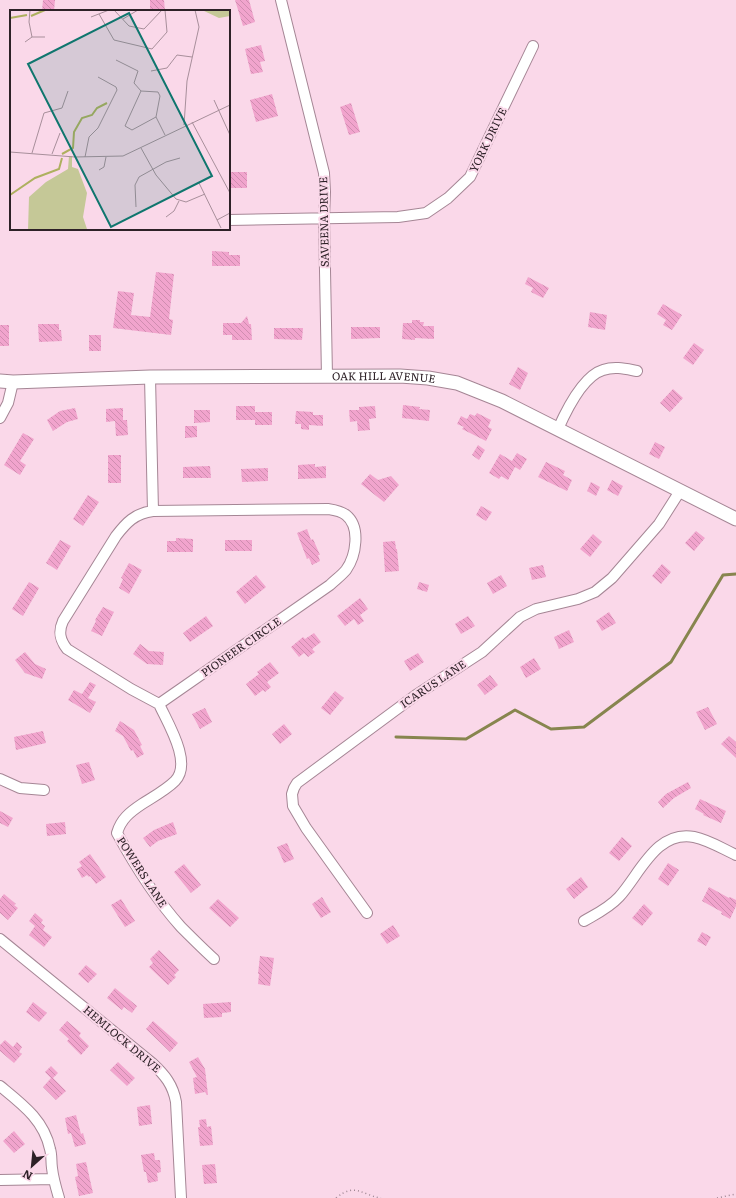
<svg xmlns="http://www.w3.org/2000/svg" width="736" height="1198" viewBox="0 0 736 1198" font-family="Literata,serif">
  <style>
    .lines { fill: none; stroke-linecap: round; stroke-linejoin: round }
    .stream { stroke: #87854e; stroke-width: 3 }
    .building { fill: url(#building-back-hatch) }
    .minor-casing { stroke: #a58695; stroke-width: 12 }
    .major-casing { stroke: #a58695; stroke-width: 15 }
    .path { stroke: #a08894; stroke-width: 1.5; stroke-dasharray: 1 3; stroke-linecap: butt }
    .minor { stroke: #fff; stroke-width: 10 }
    .major { stroke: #fff; stroke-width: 13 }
    .labels { text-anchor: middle; stroke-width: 4; stroke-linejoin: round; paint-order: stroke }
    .street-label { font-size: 11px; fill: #2d2127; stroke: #fad8e9 }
    .inset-river { fill: none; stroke: #aeb05f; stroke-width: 2 }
    .inset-road { fill: none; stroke: #a88f9b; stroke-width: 1 }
    .view { fill: #0f766e; fill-opacity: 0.15; stroke: #0f766e; stroke-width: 2 }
    .inset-edge { fill: none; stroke: #2d2127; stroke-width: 2 }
  </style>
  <defs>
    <pattern id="building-back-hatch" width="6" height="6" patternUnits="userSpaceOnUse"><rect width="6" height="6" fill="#f1a4cd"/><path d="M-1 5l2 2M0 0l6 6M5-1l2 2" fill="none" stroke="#cf8db0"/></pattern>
  </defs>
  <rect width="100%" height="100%" fill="#fad8e9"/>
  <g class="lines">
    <!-- stream -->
    <path class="stream" d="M396 737 466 739 515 710 551 729 584 727 671 662 723 575 736 574"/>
  </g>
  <!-- building -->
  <path class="building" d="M43 0H55L54 11H42Z
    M150 0H164L165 11H150Z
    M235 0H249L255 22 243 26Z
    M261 45 265 61 260 62 263 72 251 74 245 49Z
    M272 94 278 116 256 122 250 100Z
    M351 103 360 132 349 135 340 107Z
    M229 172H247V188H229Z
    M212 251 229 252V255H240V266H212Z
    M156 272 174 274 169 319 173 320 171 335 113 328 118 291 134 293 131 315 150 317Z
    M528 277 549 288 543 298 531 292 533 288 525 284Z
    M663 304 682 315 672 330 663 325 666 320 657 314Z
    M590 312 607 315 605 330 588 327Z
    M247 316 249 324H251L252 340H232V335H223V323H241Z
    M412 320H420V322H424L423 326H434V339L415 338V340L402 339 403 323H412Z
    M38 324H59V330H61L62 341 39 342Z
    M0 325H9V346H0Z
    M351 327H380V338L351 339Z
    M274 328H303L302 340 274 339Z
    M89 335H101V351H89Z
    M694 343 704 350 693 365 683 358Z
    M518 367 528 373 520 390 509 384Z
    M673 389 683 398 670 412 660 403Z
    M403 405 420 407 419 409 430 410 429 421 402 418Z
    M236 406H255V412H272V425H255V420H236Z
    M375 406 376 418 369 419 370 430 358 431 357 421 350 422 349 410H359V407Z
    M75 408 78 419 67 422 53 431 47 420 60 411Z
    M123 408V420H127L128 435 116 436 115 421 106 422V409Z
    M194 410H210V422L194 423Z
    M296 411 313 412V415H323V426L309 425V430L301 429V424H295Z
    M477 413 491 420 488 427 492 429 486 441 462 429 464 427 457 424 461 416 467 419 470 414 475 416Z
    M185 426H197V437L185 438Z
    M23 433 34 439 20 461 26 465 20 475 4 465Z
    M655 442 665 447 659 459 649 454Z
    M478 445 485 450 479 460 472 455Z
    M517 453 527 459 520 470 515 467 508 480 501 476 499 479 489 473 500 454 512 461Z
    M108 455H121V483H108Z
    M546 462 565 471 563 475 572 480 567 491 538 477Z
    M315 464V467L326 466V478L298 479V465Z
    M210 466 211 478H183V467Z
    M268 468V481L242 482 241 469Z
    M370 474 378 480 391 476 399 485 384 502 361 484Z
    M612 480 623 486 618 496 607 490Z
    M591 482 600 487 596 496 587 491Z
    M88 495 99 502 83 526 73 519Z
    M481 506 492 512 486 521 476 515Z
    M307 529 311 540 313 539 320 555H318L320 561 312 565 309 558 307 559 297 533Z
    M696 531 705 538 694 551 685 543Z
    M593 534 602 542 590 557 580 549Z
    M176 538 193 539V552H167V541H176Z
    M60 540 71 546 57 570 46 563Z
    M225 540H252V551H225Z
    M395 541 396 549H397L399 571 385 572 383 542Z
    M129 563 142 570 129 594 119 588 123 579 121 578Z
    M662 564 671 572 661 584 652 576Z
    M543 565 546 577 532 580 529 568Z
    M256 575 266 587 245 604 236 592Z
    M501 575 507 586 493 594 487 583Z
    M29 582 39 588 23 616 12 609Z
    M419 582 429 585 427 592 417 589Z
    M360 598 368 609 360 615 364 621 358 625 354 619 345 626 337 616Z
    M103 607 114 612 102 636 91 631 96 621 95 620Z
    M609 612 616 623 602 631 596 621Z
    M206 616 213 626 190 642 183 633Z
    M468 616 475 626 461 634 455 624Z
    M569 630 574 642 559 649 554 637Z
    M314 633 321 642 312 649 315 652 308 657 304 653 299 657 291 647 303 637 305 639Z
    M140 644 149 651 164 652 163 665 147 664 133 654Z
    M25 652 35 664 46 669 42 679 25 673 15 660Z
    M418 653 424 662 410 671 404 661Z
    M534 658 541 669 526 678 520 667Z
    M270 662 279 673 267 682 271 687 265 692 263 690 255 696 246 684 259 674 257 672Z
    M490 675 498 685 485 695 477 685Z
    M90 682 96 685 88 698 96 702 90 713 68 700 74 690 82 694Z
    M335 691 344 698 330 715 321 708Z
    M708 707 717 724 705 730 696 712Z
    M205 708 212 722 200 729 192 714Z
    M120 721 134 730 142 745 140 746 144 754 137 758 133 750 131 751 123 736 115 731Z
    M284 724 292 734 280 744 272 734Z
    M43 731 46 743 16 750 14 737Z
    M729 736 736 742V758L721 744Z
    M89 762 95 780 82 784 76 765Z
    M688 782 691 788 674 798 663 808 658 802 666 794Z
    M700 799 726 811 721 823 703 815 704 814 695 809Z
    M0 811 13 818 8 827 0 823Z
    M65 822 66 834 47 836 46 824Z
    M173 822 177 834 158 841 150 847 143 838 154 830Z
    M622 837 632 846 619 861 609 853Z
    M287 843 294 859 284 863 277 847Z
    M90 854 106 877 96 884 90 876 89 877 87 875 82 878 77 869 82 866 79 862Z
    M668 863 679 870 668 886 658 879Z
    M184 864 201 885 191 893 174 872Z
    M581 877 588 887 574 899 566 889Z
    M709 887 729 898 730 897 736 900V906L730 919 721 914 722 912 702 901Z
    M4 894 16 904 14 905 18 908 8 920 0 913V899Z
    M322 897 331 912 321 918 312 904Z
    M121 899 135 921 125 927 111 905Z
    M218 899 239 918 230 927 209 908Z
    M644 904 653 913 642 926 632 918Z
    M35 913 43 920 41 923 45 926 43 930 52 937 44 947 29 935 35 926 29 921Z
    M393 925 400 936 387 944 380 934Z
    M702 932 711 937 706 946 697 941Z
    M159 950 179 970 174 975 176 977 168 985 149 967 153 963 150 959Z
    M260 956 274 958 270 986 258 984 259 974H258Z
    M86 965 97 974 88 983 78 974Z
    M115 988 137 1006 132 1013 124 1007 122 1010 107 998Z
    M33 1002 47 1013 39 1022 26 1012Z
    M231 1002V1012L222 1013V1017L204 1018 203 1004Z
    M67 1021 81 1033 79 1036 89 1046 81 1055 67 1041 69 1039 59 1030Z
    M153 1021 178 1043 170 1052 146 1029Z
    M5 1040 13 1047 17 1042 22 1047 19 1052 22 1054 14 1063 0 1051V1045Z
    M198 1057 205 1069 208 1095H207L205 1092 195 1094 193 1078 197 1077 189 1062Z
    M118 1062 135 1078 127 1086 110 1070Z
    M51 1066 58 1073 53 1078 66 1091 56 1100 43 1087 51 1078 45 1072Z
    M150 1105 152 1124 139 1126 137 1107Z
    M76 1115 81 1134 83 1133 86 1144 75 1147 71 1133 68 1134 65 1118Z
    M206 1119 207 1127 211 1126 213 1145 200 1146 198 1127H200L199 1120Z
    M14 1131 25 1144 14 1153 3 1141Z
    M154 1153 155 1160H160L161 1172 157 1173 158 1181 148 1183 146 1172H144L141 1155Z
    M86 1162 93 1193 79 1196 75 1177 78 1176 76 1164Z
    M215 1164 217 1183 204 1184 202 1165Z"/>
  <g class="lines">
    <!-- minor casing -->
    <g class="minor-casing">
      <path id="minor" d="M281 0 324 173 325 192 324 218 327 376
        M229 220 398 217 426 213 448 198 470 177 533 46
        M150 377 153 511C135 513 126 523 116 536L63 621C58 632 60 640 67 649L131 689 159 704 330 585C335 580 341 576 346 570 356 556 361 527 346 515 341 511 334 510 328 509L153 511
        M0 418 8 403 13 382
        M558 429C566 411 583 376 603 370 615 366 626 369 637 371
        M159 704C167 722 193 763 175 781 166 790 153 797 142 804 130 812 121 819 117 833 135 866 156 899 181 927 192 938 203 949 214 959
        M0 779 20 788 44 790
        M367 913 306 828 293 806 292 794 294 788 297 783 416 695 482 652 520 617 536 609 578 599 595 592 612 578 659 524 680 491
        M584 921C596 914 609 908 619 897 640 874 656 830 694 837 709 840 723 849 736 855
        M0 939 152 1063C165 1075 173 1085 176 1102L181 1198
        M0 1086C22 1104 44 1120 50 1149 52 1155 51 1162 52 1168 53 1178 56 1188 59 1198
        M0 1180 54 1179"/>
    </g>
    <!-- major casing -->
    <g class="major-casing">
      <g id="major">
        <path id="s1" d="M0 381 13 382 150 377 400 376 428 378 457 383 502 401 736 519"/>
      </g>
    </g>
    <!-- path -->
    <path class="path" d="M336 1198C356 1182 361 1195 381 1198
      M717 1198 736 1194"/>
    <!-- minor -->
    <use href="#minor" class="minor"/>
    <!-- major -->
    <use href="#major" class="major"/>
  </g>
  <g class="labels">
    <!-- street labels -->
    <g class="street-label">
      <text transform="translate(488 140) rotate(-64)" y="4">YORK DRIVE</text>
      <text transform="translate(324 222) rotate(-91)" y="4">SAVEENA DRIVE</text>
      <text dy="4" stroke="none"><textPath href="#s1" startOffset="384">OAK HILL AVENUE</textPath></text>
      <text transform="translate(241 647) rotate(-35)" y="4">PIONEER CIRCLE</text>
      <text transform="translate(433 684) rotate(-34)" y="4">ICARUS LANE</text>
      <text transform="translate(142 872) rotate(57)" y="4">POWERS LANE</text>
      <text transform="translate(122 1039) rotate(40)" y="4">HEMLOCK DRIVE</text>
    </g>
  </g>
  <!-- overview -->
  <g transform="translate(10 10)">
    <rect width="220" height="220" fill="#fad8e9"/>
    <path d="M192 0H220V6L209 8ZM59 146H62V157L68 159 77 183 73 207 77 219 18 220 19 187 36 172 58 159Z" fill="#c5c897"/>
    <path class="inset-river" d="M21 6 35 0M0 8 17 5M52 144 63 138 64 122 72 108 82 105 87 98 97 93M0 185 25 168 49 159 52 148"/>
    <path class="inset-road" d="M20 0 19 12 22 27M104 0 119 16 134 19 152 0M89 4 104 30 142 39 157 22 155 0M81 7 99 0M113 9 128 0M15 32 22 27H35M106 50 128 61 124 73 131 81M141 61 157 58 167 45 182 47M204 90 220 125M146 107 122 120 115 116 131 81 148 82 150 86 146 107 155 125M182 112 220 183M174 115 177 71 189 17 185 0M131 138 146 165 166 189 176 192 195 184M0 142 65 147 113 146 220 95M22 143 34 103 52 98 58 81M42 144 50 123M75 147 79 127 88 118 107 80 106 77 88 67M89 160 94 157 96 147M189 173 211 218M126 197 125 175 129 167 156 152 170 148M156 207 164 201 169 191M207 210 220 203"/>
    <path class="view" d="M119 3 202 166 101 217 18 54Z"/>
    <rect width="220" height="220" class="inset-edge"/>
  </g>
  <!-- north arrow -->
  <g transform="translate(32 1166) rotate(207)" stroke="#fad8e9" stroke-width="3" paint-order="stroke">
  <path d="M0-3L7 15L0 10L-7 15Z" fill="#2d2127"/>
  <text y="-6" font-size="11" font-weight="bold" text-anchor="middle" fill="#2d2127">N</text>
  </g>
</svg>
